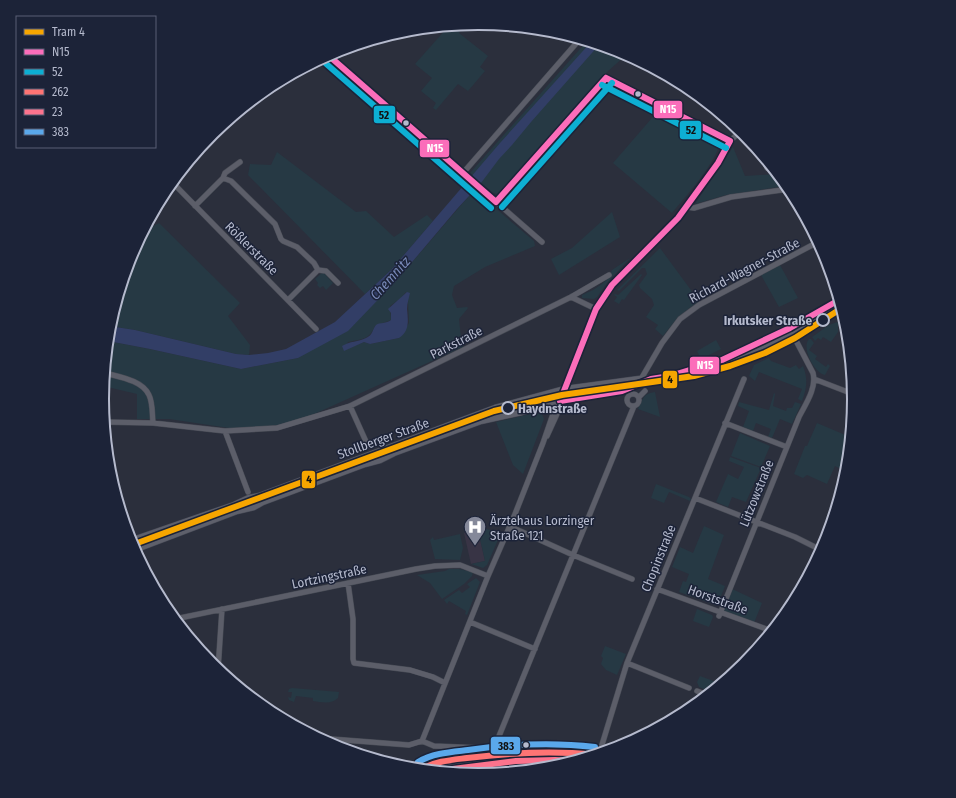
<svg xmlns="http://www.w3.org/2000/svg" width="956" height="798" viewBox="0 0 956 798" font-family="'Fira Sans Condensed',sans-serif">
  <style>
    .medical { fill: #383445 }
    .green { fill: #263944; fill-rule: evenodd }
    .water { fill: #323e66 }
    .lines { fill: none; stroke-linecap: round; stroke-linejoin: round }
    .minor-casing { stroke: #474b55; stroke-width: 6 }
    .major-casing { stroke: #494c58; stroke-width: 7 }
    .minor { stroke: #5c5e69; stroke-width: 5 }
    .major { stroke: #5e606b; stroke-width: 6 }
    .tram { stroke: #5a5c67; stroke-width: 1 }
    .bus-1-casing { stroke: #1c2338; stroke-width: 9 }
    .bus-2-casing { stroke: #1c2338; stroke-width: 9 }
    .bus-3-casing { stroke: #1c2338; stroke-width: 9 }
    .bus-4-casing { stroke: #1c2338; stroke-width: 9 }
    .bus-5-casing { stroke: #1c2338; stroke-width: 9 }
    .bus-1 { stroke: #fb6dba; stroke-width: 6 }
    .bus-2 { stroke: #0dafd3; stroke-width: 6 }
    .bus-3 { stroke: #fe7474; stroke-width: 6 }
    .bus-4 { stroke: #fc738d; stroke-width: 6 }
    .bus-5 { stroke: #5aa8eb; stroke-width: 6 }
    .tram-1-casing { stroke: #1c2338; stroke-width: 9 }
    .tram-1 { stroke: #f7a600; stroke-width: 6 }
    .bus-dot { fill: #b5bacd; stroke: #1c2338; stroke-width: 1.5 }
    .stop-dot { fill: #1c2338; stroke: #b5bacd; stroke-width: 2 }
    .labels { text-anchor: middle; stroke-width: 3; stroke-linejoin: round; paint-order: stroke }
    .street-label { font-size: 13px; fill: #b5bacd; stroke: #1c2338 }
    .stop-label { font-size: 13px; font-weight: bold; fill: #b5bacd; stroke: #1c2338; text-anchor: end }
    .poi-label { font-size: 13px; fill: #b5bacd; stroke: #1c2338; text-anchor: start }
    .water-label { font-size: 14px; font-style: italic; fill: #7989b8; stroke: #1c2338 }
    .rim { fill: none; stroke: #b5bacd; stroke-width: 2 }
    .line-badge { stroke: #1c2338; stroke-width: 1.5 }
    .badge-label { font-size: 11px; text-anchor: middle; font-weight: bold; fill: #fff }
    .pale-badge-label { font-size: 11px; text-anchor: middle; font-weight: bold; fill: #111 }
  </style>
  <rect width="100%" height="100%" fill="#2b2f3c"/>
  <!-- medical -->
  <path class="medical" d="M478 530 485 561 471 564 464 533Z"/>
  <!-- green -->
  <path class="green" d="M465 24 459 33 488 56 480 67 485 71 468 91 458 84 436 110 433 108 436 103 421 91 432 78 415 64 447 28 445 26Z
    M587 41 627 54 606 73 504 190 497 194 492 192 470 173Z
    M658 111 719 140C723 155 683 200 672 213L613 163Z
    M733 147 745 176 777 174 782 180 785 186 726 195 695 204Z
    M277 152 356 212 366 211 394 237 427 215 433 221 391 270 365 294 248 175 250 164 271 165Z
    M474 190 534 241 535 246 485 267 454 286 452 295 457 308 467 307 468 308 459 319 461 338 463 347 283 428 249 431 169 419H137V394L103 386 108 341 150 349 241 369 298 358 396 281ZM406 292 408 300 409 323 399 338 370 344 364 342 344 350 348 342C362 339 369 340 375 326L391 320 390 306 401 298Z
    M612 212 620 237 559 275 551 259 572 248Z
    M159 223 240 303 228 316 250 345 249 355 236 354 135 330 109 326 131 255 144 231Z
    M660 248 699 301 678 317 663 336 655 329 658 325 646 317 654 305 652 299 640 288 639 285 647 274 645 268H642L619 291 617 290Z
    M630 258 607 283 597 297 594 299 582 298V295L593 290 602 284 608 278 612 270Z
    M780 265 798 298 779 307 761 275Z
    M323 272 333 283 326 290 323 286 320 288 317 285 318 283 315 279Z
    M641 274 642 275 624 300 622 299 619 304 614 301 617 297 614 295 615 294 618 295Z
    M837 322 838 323V332L831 342 823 337 821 340 818 338 815 341 812 337 829 325Z
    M809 339H811L814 343 809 350 817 356 815 359 826 367 828 364 830 366 825 375C814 373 801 347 809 339Z
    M716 340 721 349 701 359 697 351Z
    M769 358 771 361 790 368 796 365 799 369 803 366C808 379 807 388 802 401L798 399 802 389 759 372 755 381 749 376 754 365Z
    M655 392 660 417 638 409C643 398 643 394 655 392Z
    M774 393 775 394 773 406 786 411 787 408H792L795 402 801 404 792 424 780 419 772 438 768 437 771 429 756 423 753 431 743 427 749 411 738 406 739 402 769 410Z
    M502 407 504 414 380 457 379 453Z
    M538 412H541L544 419 523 474 513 465 496 422Z
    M817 423 850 437 847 472 835 466 827 484 807 475 803 478 794 474 805 446H807Z
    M740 433 770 446 761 467 731 456Z
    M377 454 378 457 254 505 253 504 249 505V501L251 500Z
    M730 457 761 468 746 502 732 497 728 507 716 502 728 474 738 479 744 467 729 461Z
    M656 484 689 497 691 499 690 501 669 492 664 503 651 498Z
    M704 526 724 535 708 579 725 586 718 604 716 605 679 592 683 581 686 582 689 574 672 567 680 547 693 553Z
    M480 528H483L501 533 487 565 483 568 471 564 485 561 478 530Z
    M460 534 463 548 460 560 435 559 430 540 433 537 434 540Z
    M449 569H459L473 572 472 576 464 584 442 599 430 583 417 575 445 571Z
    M476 578 480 582 467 615 465 614 466 611 449 601 447 604 444 600 459 590 462 593 470 587 467 584Z
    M730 588 762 603 754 623 721 611Z
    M697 609 712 615 713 617 709 627 693 621Z
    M605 646 626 654 617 675 606 670 601 664 603 658 601 656Z
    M700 676 719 683 717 687 711 692 699 687 697 682Z
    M292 688 339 692 338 698C331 705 321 702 313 701V698L296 696 294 702 289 700 288 697 291 698 292 692H288L289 689Z"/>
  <!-- water -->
  <path class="water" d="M591 42 599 45 531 122 512 145 499 159 481 183 457 209 396 281 348 331 298 358 241 369 150 349 108 341 109 326 135 330 236 354 249 355 268 353 286 349 335 322 391 270 500 143Z
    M407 292 410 293C409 298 407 303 407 309 408 320 410 331 399 338L370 344 364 342 344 351 342 346C350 341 358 342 366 338 373 335 372 330 376 325 380 322 386 324 391 320V313L388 309Z"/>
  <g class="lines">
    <!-- minor casing -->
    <g class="minor-casing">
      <path id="minor" d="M328 55 542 242
        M767 168 771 166
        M463 173 580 39
        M223 178 225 173 240 162
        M172 182 316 329
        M496 202 606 78 730 141
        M195 206 223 178 231 181 275 224 281 239 283 241 297 247 314 263 318 270 288 300
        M686 207 694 208 731 197 789 189
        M318 270 326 271 338 283
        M571 297 596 309
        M105 373C119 377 142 380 149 395 153 403 152 414 153 423
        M641 379 662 343 680 319 699 305 818 242
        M814 379 853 394
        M627 400a6 6 0 1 1 12 0a6 6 0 1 1-12 0Z
        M639 397 645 391
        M350 406 368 446
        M104 422 153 423 225 431 277 428 350 406 571 297 609 275
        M725 423 787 447
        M225 431 248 492
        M547 436 557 414 558 407
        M695 498 795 537 821 550
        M509 526 573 555 632 579
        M348 583 353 619V659L354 663 410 670 433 677 445 683
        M657 589 772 631
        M719 616 799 417C805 405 817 388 813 373L791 331
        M175 619 416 569 435 566 460 565 488 576
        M470 622 535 649
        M627 663 689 688
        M218 670 222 609
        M697 691 707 695
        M318 738 409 745 422 741 434 746 482 748 491 746 497 741 634 406
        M422 741 488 576 515 514 543 443 554 411 558 406 565 389 596 309 612 285 678 218 718 163 730 141 741 131
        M601 748 627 663 744 379"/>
    </g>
    <!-- major casing -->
    <g class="major-casing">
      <path id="major" d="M679 373 722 360 733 355 790 328 839 300
        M130 541 234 505 249 498 259 496 495 408 565 389 639 379H651L684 375 731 363 793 334 840 304
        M134 550 237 511 254 507 263 502 365 464 380 460 394 453 481 421 522 412 560 401 622 391 649 380
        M422 769 427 766 438 762C489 755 542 747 594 755
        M434 771C451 763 473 763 492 761 522 759 551 756 582 759"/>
    </g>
    <!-- minor -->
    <use href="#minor" class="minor"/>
    <!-- major -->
    <use href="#major" class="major"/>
    <!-- tram -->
    <path class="tram" d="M186 525 213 517"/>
    <!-- bus-1 casing -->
    <g class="bus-1-casing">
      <path id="bus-1" d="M328 55 496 202
        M606 78 730 141
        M496 202 606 78
        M560 401 596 309 612 285 678 218 718 163 730 141
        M560 401 622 391 651 379 670 376 722 360 790 328 839 300"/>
    </g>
    <!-- bus-2 casing -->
    <g class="bus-2-casing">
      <path id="bus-2" d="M323 61 491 208
        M602 85 726 148
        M502 207 612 83"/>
    </g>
    <!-- bus-3 casing -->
    <g class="bus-3-casing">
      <path id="bus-3" d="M422 769C436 761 451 760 467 758 509 753 551 750 594 755"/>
    </g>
    <!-- bus-4 casing -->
    <g class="bus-4-casing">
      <path id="bus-4" d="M437 771 516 761 555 760 574 761"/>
    </g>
    <!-- bus-5 casing -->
    <g class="bus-5-casing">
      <path id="bus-5" d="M418 762C433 753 451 752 468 750 511 744 552 742 595 747"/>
    </g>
    <!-- bus-1 -->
    <use href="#bus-1" class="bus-1"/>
    <!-- bus-2 -->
    <use href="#bus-2" class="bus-2"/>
    <!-- bus-3 -->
    <use href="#bus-3" class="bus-3"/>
    <!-- bus-4 -->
    <use href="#bus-4" class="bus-4"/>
    <!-- bus-5 -->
    <use href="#bus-5" class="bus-5"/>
    <!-- tram-1 casing -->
    <g class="tram-1-casing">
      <path id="tram-1" d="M132 545 494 411 562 395 694 376 730 366 765 353 795 338 842 308"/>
    </g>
    <!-- tram-1 -->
    <use href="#tram-1" class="tram-1"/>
  </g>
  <!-- icons -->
  <defs>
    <g id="hospital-pin" transform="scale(1.15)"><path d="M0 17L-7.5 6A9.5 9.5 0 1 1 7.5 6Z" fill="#85899a" stroke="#1c2338"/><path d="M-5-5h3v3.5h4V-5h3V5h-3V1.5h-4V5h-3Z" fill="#fff"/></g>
  </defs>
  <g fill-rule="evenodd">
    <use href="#hospital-pin" x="475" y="527"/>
  </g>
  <!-- markers -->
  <g class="bus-dot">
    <circle cx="638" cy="94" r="3.5"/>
    <circle cx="406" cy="123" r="3.5"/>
    <circle cx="526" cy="745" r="3.5"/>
  </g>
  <g class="stop-dot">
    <circle cx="823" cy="320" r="6"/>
    <circle cx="508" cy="408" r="6"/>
  </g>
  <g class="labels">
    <!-- street labels -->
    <g class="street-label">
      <text transform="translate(252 248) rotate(45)" y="5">Rößlerstraße</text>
      <text transform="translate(744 270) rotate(-28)" y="5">Richard-Wagner-Straße</text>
      <text transform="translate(456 342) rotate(-27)" y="5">Parkstraße</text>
      <text transform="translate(383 438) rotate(-20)" y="5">Stollberger Straße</text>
      <text transform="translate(756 493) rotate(-68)" y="5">Lützowstraße</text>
      <text transform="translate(658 558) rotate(-68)" y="5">Chopinstraße</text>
      <text transform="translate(329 576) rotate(-12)" y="5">Lortzingstraße</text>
      <text transform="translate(718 599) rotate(20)" y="5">Horststraße</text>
    </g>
    <!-- stop labels -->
    <g class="stop-label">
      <text x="812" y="325">Irkutsker Straße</text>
      <text x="518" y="413" text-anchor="start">Haydnstraße</text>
    </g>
    <!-- poi labels -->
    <g class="poi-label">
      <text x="490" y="525">Ärztehaus Lorzinger<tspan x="490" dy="15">Straße 121</tspan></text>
    </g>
    <!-- water labels -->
    <g class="water-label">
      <text transform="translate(390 278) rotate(-48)" y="5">Chemnitz</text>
    </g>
  </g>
  <!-- crop -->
  <path d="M0 0H956V798H0ZM109 399a369 369 0 1 1 738 0a369 369 0 1 1-738 0Z" fill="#1c2338" fill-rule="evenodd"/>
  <path class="rim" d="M109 399a369 369 0 1 1 738 0a369 369 0 1 1-738 0Z"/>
  <g class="line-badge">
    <rect x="653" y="100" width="30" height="19" rx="4" fill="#fb6dba"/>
    <rect x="373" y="105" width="23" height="19" rx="4" fill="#0dafd3"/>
    <rect x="679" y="120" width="23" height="20" rx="4" fill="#0dafd3"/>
    <rect x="419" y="139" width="31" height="19" rx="4" fill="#fb6dba"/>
    <rect x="689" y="356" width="31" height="19" rx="4" fill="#fb6dba"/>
    <rect x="662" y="370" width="16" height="19" rx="4" fill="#f7a600"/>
    <rect x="301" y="470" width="15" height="19" rx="4" fill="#f7a600"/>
    <rect x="490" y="736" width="31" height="19" rx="4" fill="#5aa8eb"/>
  </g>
  <g class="badge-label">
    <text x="668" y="113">N15</text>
    <text x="435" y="152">N15</text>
    <text x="705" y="369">N15</text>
  </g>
  <g class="pale-badge-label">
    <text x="384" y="119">52</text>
    <text x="691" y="134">52</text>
    <text x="670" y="383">4</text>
    <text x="309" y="483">4</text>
    <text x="506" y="750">383</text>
  </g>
  <!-- legend -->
  <rect x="16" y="16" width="140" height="132" fill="#1c2338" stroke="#595f74"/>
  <rect x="24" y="29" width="20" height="6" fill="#f7a600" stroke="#595f74"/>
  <text x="52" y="36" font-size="12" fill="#b5bacd">Tram 4</text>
  <rect x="24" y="49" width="20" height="6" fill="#fb6dba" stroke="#595f74"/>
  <text x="52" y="56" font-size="12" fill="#b5bacd">N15</text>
  <rect x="24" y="69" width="20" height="6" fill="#0dafd3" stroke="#595f74"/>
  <text x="52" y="76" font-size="12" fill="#b5bacd">52</text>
  <rect x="24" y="89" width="20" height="6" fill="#fe7474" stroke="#595f74"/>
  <text x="52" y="96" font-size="12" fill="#b5bacd">262</text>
  <rect x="24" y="109" width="20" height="6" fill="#fc738d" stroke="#595f74"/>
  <text x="52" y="116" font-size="12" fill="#b5bacd">23</text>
  <rect x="24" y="129" width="20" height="6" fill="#5aa8eb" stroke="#595f74"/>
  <text x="52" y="136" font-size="12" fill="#b5bacd">383</text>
</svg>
